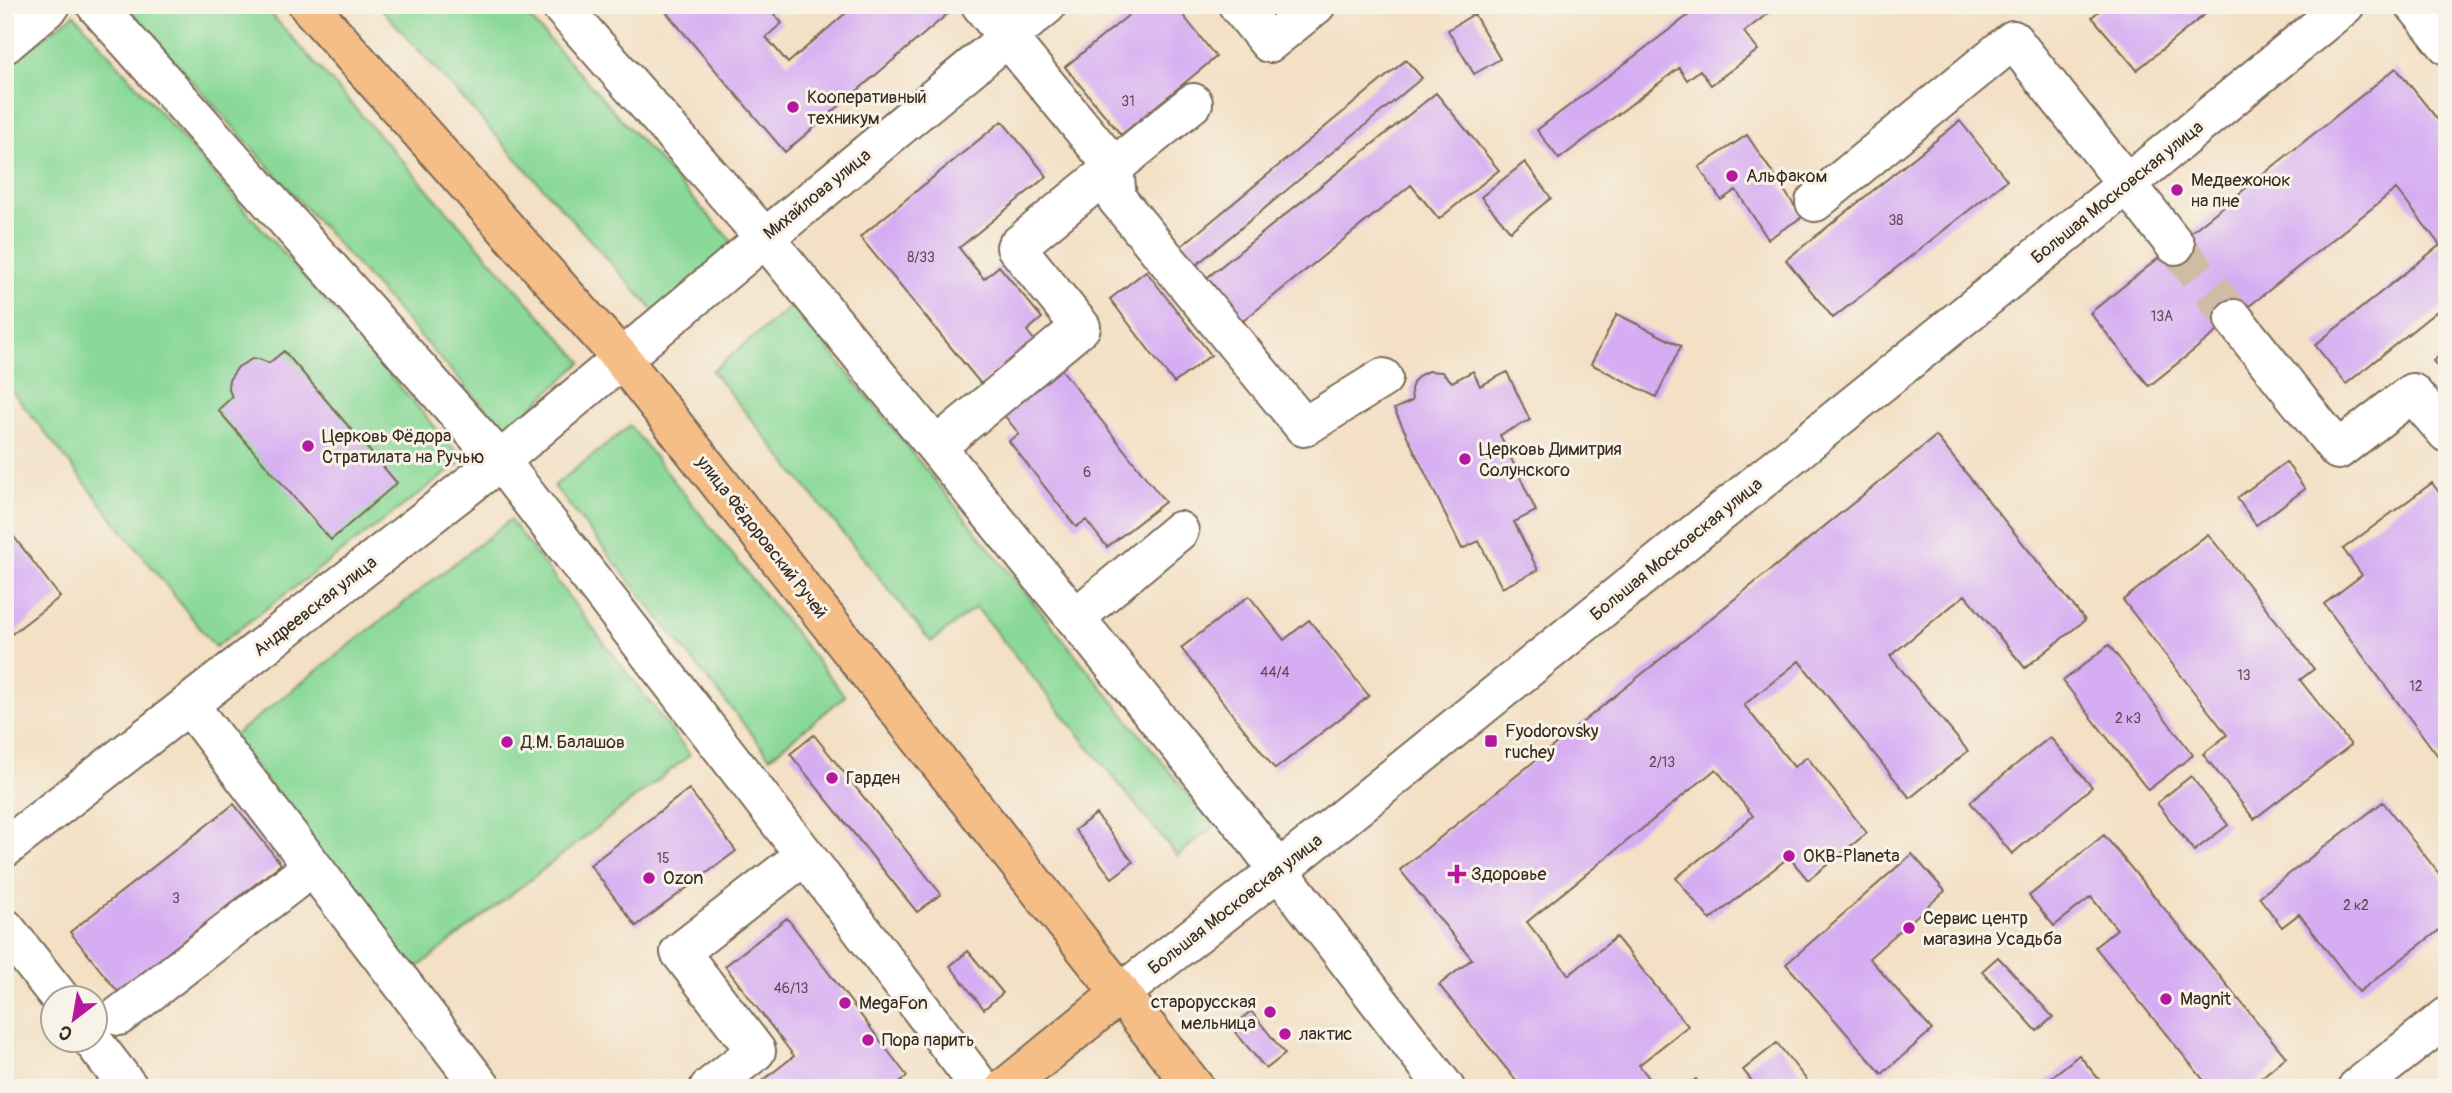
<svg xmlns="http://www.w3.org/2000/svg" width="2452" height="1093" viewBox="0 0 2452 1093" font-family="Pangolin,sans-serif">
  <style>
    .green { fill: #8ad998; stroke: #62825b; stroke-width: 2 }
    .building { fill: #d6acf3 }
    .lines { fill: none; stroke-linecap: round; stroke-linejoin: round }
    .minor-tunnel { stroke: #cebca4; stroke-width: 38; stroke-dasharray: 38 19; stroke-linecap: butt }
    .minor-casing { stroke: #7b6a58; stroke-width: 42 }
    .major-casing { stroke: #7b6a58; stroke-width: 42 }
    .minor { stroke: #fff; stroke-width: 38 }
    .major { stroke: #f6be87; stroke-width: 38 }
    .poi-dot { fill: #b5179e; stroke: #f7f3e8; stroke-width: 2.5 }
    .labels { text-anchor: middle; stroke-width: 6; stroke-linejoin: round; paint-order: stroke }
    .number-label { font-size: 14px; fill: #624a53 }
    .poi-label { font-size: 18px; fill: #3b2a1e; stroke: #f7f3e8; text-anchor: start }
    .street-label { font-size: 18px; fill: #3b2a1e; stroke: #f7f3e8 }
  </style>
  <rect width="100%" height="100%" fill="#f7f3e8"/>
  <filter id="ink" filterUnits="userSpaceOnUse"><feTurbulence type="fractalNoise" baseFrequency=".0143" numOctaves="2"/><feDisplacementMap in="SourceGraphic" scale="14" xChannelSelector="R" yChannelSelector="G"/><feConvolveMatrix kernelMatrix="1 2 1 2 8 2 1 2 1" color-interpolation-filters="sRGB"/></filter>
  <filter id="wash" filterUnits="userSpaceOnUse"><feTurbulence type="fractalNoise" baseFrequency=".00686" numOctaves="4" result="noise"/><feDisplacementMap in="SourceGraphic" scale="28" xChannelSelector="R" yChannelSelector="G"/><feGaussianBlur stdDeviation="1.57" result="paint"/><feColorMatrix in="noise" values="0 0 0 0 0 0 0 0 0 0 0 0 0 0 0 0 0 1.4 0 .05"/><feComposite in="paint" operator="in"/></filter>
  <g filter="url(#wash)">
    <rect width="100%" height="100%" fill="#f3e0c5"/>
    <!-- green -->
    <path class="green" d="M124 5H263L582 362 505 431Z
      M378 5H518L733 243 655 312Z
      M74 14 464 460 215 647 5 382V67Z
      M793 305 1214 826 1177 856 976 607 931 642 712 371Z
      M630 426 845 696 770 757 554 486Z
      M510 520 690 755 413 971 232 737Z"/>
    <g id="blocks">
      <!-- building -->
      <path class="building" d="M660 5H766L782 23 766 37 788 63 855 5H958L785 152Z
        M1141 5H1175L1216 57 1121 135 1065 67Z
        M1702 5H1779L1744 32 1758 50 1711 85 1700 70 1687 80 1679 68 1559 159 1537 130Z
        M2106 5H2216L2137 70 2092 17Z
        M1474 14 1500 59 1474 74 1448 30Z
        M1406 60 1422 78 1189 271 1173 253Z
        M2396 68 2447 131V303L2346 384 2315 345 2440 245 2396 189 2149 386 2090 313Z
        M1436 93 1499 170 1439 219 1411 185 1238 325 1203 281Z
        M1002 121 1047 176 959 248 984 279 999 266 1042 318 1027 331 1035 341 981 384 860 237Z
        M1960 121 2007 180 1833 318 1786 260Z
        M1747 135 1802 217 1768 239 1736 190 1721 200 1699 167Z
        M1525 162 1551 198 1510 231 1481 197Z
        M1146 271 1211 355 1174 383 1110 299Z
        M1617 314 1681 346 1656 397 1591 364Z
        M2447 350V378L2433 361Z
        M284 351 397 483 331 540 218 410 232 397 228 387 229 380 238 367 252 359H259L269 363Z
        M1058 365 1165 502 1107 547 1086 520 1076 527 1009 441 1019 434 1000 410Z
        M1428 371 1442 372 1452 382 1473 371 1480 386 1507 372 1530 420 1500 435 1536 511 1514 522 1538 570 1502 588 1479 541 1462 549 1394 409 1412 401 1411 389 1414 381 1420 375Z
        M1936 436 2085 620 2025 668 1965 595 1890 656 1968 751 1910 798 1799 661 1744 705 1794 767 1807 757 1867 833 1808 880 1789 857 1710 920 1676 878 1753 816 1716 769 1527 922 1569 975 1616 937 1688 1026 1639 1065 1657 1088H1522L1439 985 1472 959 1400 870Z
        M2286 462 2305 489 2256 525 2237 498Z
        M2432 483 2447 503V768L2324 604 2362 575 2343 549Z
        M5 525 60 597 5 639Z
        M2208 534 2314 669 2300 680 2351 745 2254 819 2203 754 2227 735 2123 600Z
        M1249 596 1284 640 1309 620 1369 696 1275 769 1181 648Z
        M2109 645 2193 755 2148 790 2063 681Z
        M814 735 941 894 917 912 790 754Z
        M2050 737 2092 787 2012 854 1970 802Z
        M2191 776 2228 825 2194 851 2157 803Z
        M689 789 736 851 636 926 590 865Z
        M2383 802 2447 884V924L2359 992 2299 914 2282 927 2259 897Z
        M234 804 281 864 118 992 70 932Z
        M1096 814 1133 862 1112 878 1075 830Z
        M2104 835 2286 1057 2249 1088H2210L2095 947 2117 929 2091 897 2054 926 2029 896Z
        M1912 854 1945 891 1869 958 1932 1030 1882 1074 1786 964Z
        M787 918 907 1076 893 1088H753L794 1056 725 966Z
        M968 951 1003 993 984 1009 950 966Z
        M1998 957 2053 1017 2037 1031 1982 971Z
        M1251 1011 1285 1054 1266 1069 1231 1027Z
        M1777 1043 1813 1088H1753L1756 1086 1743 1070Z
        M2079 1055 2106 1088H2038Z
        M1696 1079 1702 1088H1685Z"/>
    </g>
  </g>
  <g filter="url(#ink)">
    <use href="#blocks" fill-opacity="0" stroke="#7b6a58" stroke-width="2"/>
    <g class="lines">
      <!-- minor-tunnel -->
      <path class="minor-tunnel" d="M2175 245 2234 319"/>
      <!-- minor casing -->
      <g class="minor-casing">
        <path id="minor" d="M96 5 500 461 805 855 981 1088
          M560 5 765 238 936 447 1248 830 1445 1088
          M981 5 1114 167 1193 103
          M1238 5 1269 43 1316 5
          M2415 5 2447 45
          M5 44 51 5
          M1114 167 1117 199 1304 427 1383 378
          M1815 202 2013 40 2175 245
          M2234 319 2338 450 2412 393 2447 433
          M936 447 1081 327 1016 247 1114 167
          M1075 618 1179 531
          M189 705 482 1088
          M5 848 500 461 765 238 1047 5
          M5 928 60 998
          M1121 993 1279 870 2127 184 2345 5
          M119 1016 312 867
          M92 1040 129 1088
          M709 1088 756 1051 680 952 805 855
          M2357 1088 2447 1017"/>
      </g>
      <!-- major casing -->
      <g class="major-casing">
        <path id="major" d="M308 5 621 358 1195 1088
          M1005 1088 1121 993"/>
      </g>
      <!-- minor -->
      <use href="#minor" class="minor"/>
      <!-- major -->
      <use href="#major" class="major"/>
    </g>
  </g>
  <!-- markers -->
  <g class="poi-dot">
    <circle cx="793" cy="107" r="7"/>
    <circle cx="1732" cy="176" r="7"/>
    <circle cx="2177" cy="190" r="7"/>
    <circle cx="308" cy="446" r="7"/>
    <circle cx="1465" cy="459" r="7"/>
    <rect x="1484" y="734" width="14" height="14" rx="3.5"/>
    <circle cx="507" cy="742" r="7"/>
    <circle cx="832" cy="778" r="7"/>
    <circle cx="1789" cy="856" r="7"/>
    <path d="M1453.5 863.5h7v7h7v7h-7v7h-7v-7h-7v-7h7z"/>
    <circle cx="649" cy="878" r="7"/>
    <circle cx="1909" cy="928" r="7"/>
    <circle cx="2166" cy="999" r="7"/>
    <circle cx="845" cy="1003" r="7"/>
    <circle cx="1270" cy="1012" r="7"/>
    <circle cx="1285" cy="1034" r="7"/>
    <circle cx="868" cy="1040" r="7"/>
  </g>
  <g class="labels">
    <!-- number labels -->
    <g class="number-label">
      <text x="1128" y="106">31</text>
      <text x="1896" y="225">38</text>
      <text x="921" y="262">8/33</text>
      <text x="2162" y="321">13А</text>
      <text x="1087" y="477">6</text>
      <text x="1275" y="677">44/4</text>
      <text x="2244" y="680">13</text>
      <text x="2416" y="691">12</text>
      <text x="2128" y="723">2 к3</text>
      <text x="1662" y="767">2/13</text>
      <text x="663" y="863">15</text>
      <text x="176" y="903">3</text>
      <text x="2356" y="910">2 к2</text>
      <text x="791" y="993">46/13</text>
    </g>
    <!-- poi labels -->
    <g class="poi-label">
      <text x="807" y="103">Кооперативный<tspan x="807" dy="21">техникум</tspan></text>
      <text x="1746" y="182">Альфаком</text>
      <text x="2191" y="186">Медвежонок<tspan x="2191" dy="21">на пне</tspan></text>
      <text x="322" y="442">Церковь Фёдора<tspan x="322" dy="21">Стратилата на Ручью</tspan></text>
      <text x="1479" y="455">Церковь Димитрия<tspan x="1479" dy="21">Солунского</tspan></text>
      <text x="1505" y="737">Fyodorovsky<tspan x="1505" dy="21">ruchey</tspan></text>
      <text x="521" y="748">Д.М. Балашов</text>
      <text x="846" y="784">Гарден</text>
      <text x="1803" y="862">OKB-Planeta</text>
      <text x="1471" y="880">Здоровье</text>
      <text x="663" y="884">Ozon</text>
      <text x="1923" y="924">Сервис центр<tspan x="1923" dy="21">магазина Усадьба</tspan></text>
      <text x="2180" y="1005">Magnit</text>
      <text x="1256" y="1008" text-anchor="end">старорусская<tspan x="1256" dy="21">мельница</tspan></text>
      <text x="859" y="1009">MegaFon</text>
      <text x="1299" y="1040">лактис</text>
      <text x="882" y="1046">Пора парить</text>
    </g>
    <!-- street labels -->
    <g class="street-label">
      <text transform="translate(2117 192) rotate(-39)" y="6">Большая Московская улица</text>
      <text transform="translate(817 194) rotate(-39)" y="6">Михайлова улица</text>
      <text transform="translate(762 537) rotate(52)" y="6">улица Фёдоровский Ручей</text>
      <text transform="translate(1676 549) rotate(-39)" y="6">Большая Московская улица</text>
      <text transform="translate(315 606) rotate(-38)" y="6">Андреевская улица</text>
      <text transform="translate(1235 904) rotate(-38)" y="6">Большая Московская улица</text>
    </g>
  </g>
  <!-- margin -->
  <rect width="2452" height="1093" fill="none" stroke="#f7f3e8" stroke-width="28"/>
  <!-- north arrow -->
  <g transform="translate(74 1019) rotate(211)"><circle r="33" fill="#f7f3e8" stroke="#aca397" stroke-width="2"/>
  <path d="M0-5L12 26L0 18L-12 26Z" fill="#b5179e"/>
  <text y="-10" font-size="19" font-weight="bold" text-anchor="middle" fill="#3b2a1e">С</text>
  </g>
</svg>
